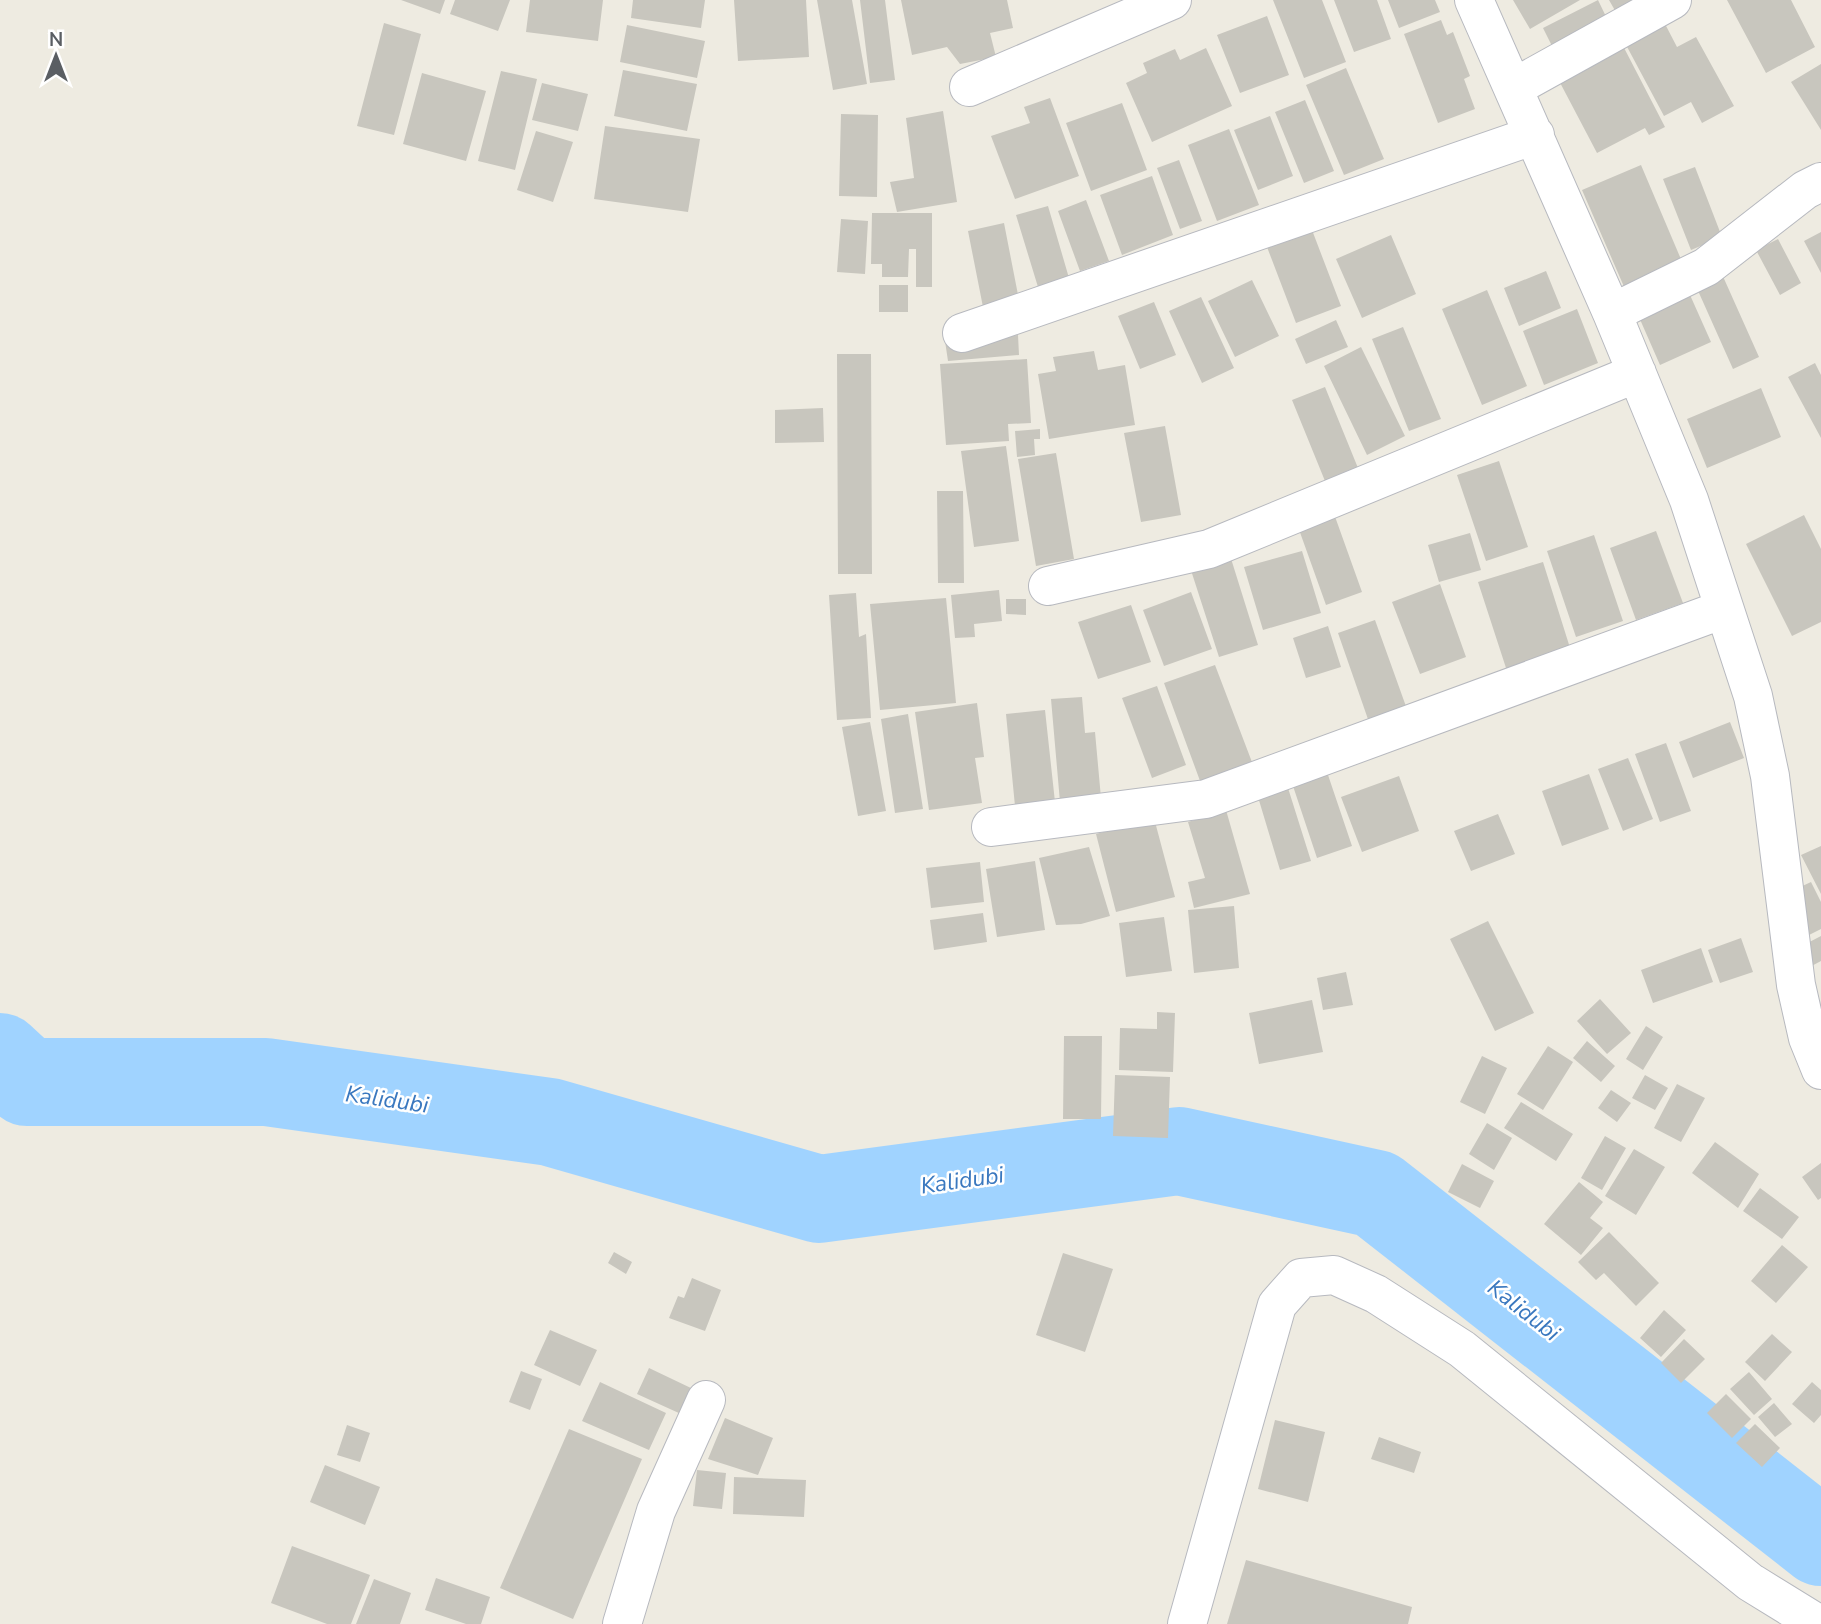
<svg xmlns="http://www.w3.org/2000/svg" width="1821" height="1624" viewBox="0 0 1821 1624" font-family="'Nunito Sans',sans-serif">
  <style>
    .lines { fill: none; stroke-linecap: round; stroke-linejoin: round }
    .river { stroke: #a0d3ff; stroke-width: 88 }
    .building { fill: #c8c6be }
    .minor-casing { stroke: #b7b9bf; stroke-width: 40 }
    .minor { stroke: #fff; stroke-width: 38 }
    .labels { text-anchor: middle; stroke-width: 5; stroke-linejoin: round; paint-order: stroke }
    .water-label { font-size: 23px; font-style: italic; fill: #3a78bf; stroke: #fff }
  </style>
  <rect width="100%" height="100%" fill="#eeebe1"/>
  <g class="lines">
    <!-- river -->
    <path class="river" d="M0 1057 27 1082H266L550 1122 819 1199 1179 1151 1376 1194 1821 1542"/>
  </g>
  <!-- building -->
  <path class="building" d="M401 0H445L440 14Z
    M455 0H510L498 31 450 14Z
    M530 0H603L598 41 526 32Z
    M633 0H705L701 28 631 18Z
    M734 0H806L809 57 738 61Z
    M817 0H852L867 84 833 90Z
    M860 0H885L895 80 870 83Z
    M901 0H1007L1013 28 990 33 996 57 960 64 947 47 912 55Z
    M1273 0H1322L1346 62 1304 78Z
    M1334 0H1377L1391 39 1354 52Z
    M1388 0H1435L1440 12 1399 28Z
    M1513 0H1580L1530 29Z
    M1598 0 1612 29 1557 56 1543 28Z
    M1609 0H1642L1617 14Z
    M1727 0H1791L1815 47 1766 73Z
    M1267 16 1289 75 1240 93 1217 35Z
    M1441 20 1447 35 1453 32 1470 76 1464 79 1475 109 1438 123 1404 34Z
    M1664 22 1677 47 1696 37 1734 106 1702 123 1691 102 1664 116 1625 43Z
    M384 23 421 34 394 135 357 126Z
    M627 25 705 41 697 78 620 62Z
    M1621 42 1665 127 1649 135 1645 128 1597 153 1556 75Z
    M1206 48 1232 106 1152 142 1126 83 1147 73 1143 63 1175 49 1180 60Z
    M1821 64V130L1791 82Z
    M1346 68 1384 159 1344 175 1306 85Z
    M623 70 697 84 687 131 614 116Z
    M501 71 537 79 515 170 478 161Z
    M422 73 486 91 466 161 403 144Z
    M542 83 588 94 578 131 532 120Z
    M1050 98 1079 176 1015 199 991 136 1030 123 1024 107Z
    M1305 100 1334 171 1304 183 1275 112Z
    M1122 103 1147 170 1091 191 1066 123Z
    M943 111 957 202 897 212 890 182 914 178 906 118Z
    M841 114 878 115 877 197 839 196Z
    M1270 116 1293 176 1258 190 1234 130Z
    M605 126 700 139 688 212 594 199Z
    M1229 129 1259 205 1217 221 1188 145Z
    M536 131 573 142 553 202 517 190Z
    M1179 160 1202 221 1180 229 1157 168Z
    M1641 165 1683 264 1625 289 1582 190Z
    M1695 167 1722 237 1691 250 1663 179Z
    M1152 176 1173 235 1122 255 1100 195Z
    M1086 200 1109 261 1080 271 1058 211Z
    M1048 206 1069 278 1038 287 1016 215Z
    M872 213H932V287H916V249H909L908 277H882V264H871Z
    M841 219 868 221 865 274 837 272Z
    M1004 223 1019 300 983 307 968 231Z
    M1312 230 1341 306 1296 323 1267 247Z
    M1821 232V273L1804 241Z
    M1391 235 1416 294 1362 318 1336 259Z
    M1778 239 1801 283 1780 295 1756 250Z
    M1546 271 1561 308 1519 326 1504 288Z
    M1721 272 1759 357 1733 369 1695 284Z
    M1252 280 1279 336 1235 357 1208 301Z
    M879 285H908V312H879Z
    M1686 286 1711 342 1660 365 1635 308Z
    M1487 290 1527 386 1482 405 1442 309Z
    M1201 297 1234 368 1202 383 1169 311Z
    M1154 302 1176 355 1140 369 1118 316Z
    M1577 309 1598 363 1544 385 1523 331Z
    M1336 320 1348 347 1306 364 1295 339Z
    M1403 327 1441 419 1409 431 1372 339Z
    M1018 335 1019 355 948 361 945 341Z
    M1361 347 1405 436 1367 455 1324 366Z
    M1094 351 1098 370 1125 365 1135 425 1049 439 1038 374 1056 371 1053 357Z
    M837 354H871L872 574H838Z
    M1027 359 1031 423 1008 424 1009 441 946 445 940 364Z
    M1815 363 1821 375V438L1788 377Z
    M1325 387 1358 468 1325 481 1292 400Z
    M1761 388 1781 437 1707 468 1687 419Z
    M823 408 824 442 775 443V410Z
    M1165 426 1181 515 1141 522 1124 433Z
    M1040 429V439H1034L1035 455 1017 457 1015 431Z
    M1006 446 1019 541 974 547 961 451Z
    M1056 453 1074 559 1036 566 1018 459Z
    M1499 461 1528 547 1486 561 1457 475Z
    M937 491H963L964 583H938Z
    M1333 511 1362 592 1326 605 1297 524Z
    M1804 515 1821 549V622L1792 636 1746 544Z
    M1656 531 1683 603 1636 620 1610 548Z
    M1470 533 1481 570 1439 582 1428 545Z
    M1594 535 1623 621 1576 637 1547 551Z
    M1228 549 1258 645 1219 657 1188 561Z
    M1302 551 1321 613 1263 630 1244 567Z
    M1543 562 1571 651 1507 671 1478 582Z
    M1440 584 1466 657 1420 674 1392 602Z
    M999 590 1002 621 974 624 975 637 955 638 951 595Z
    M1191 592 1212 649 1164 666 1143 610Z
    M856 593 859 637 866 634 871 718 837 720 829 595Z
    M946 598 956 703 880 710 870 604Z
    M1006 599H1026V615L1006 614Z
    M1131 605 1151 662 1098 679 1078 622Z
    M1375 620 1408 712 1370 725 1338 633Z
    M1328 626 1341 667 1306 678 1293 638Z
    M1215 665 1255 770 1203 789 1164 683Z
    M1157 686 1186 765 1152 778 1122 698Z
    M1082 697 1085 733 1095 732 1101 798 1060 802 1051 699Z
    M977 703 984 757 975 758 982 803 929 810 915 712Z
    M1045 710 1055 802 1015 806 1006 714Z
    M908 714 923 809 895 813 881 719Z
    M870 722 886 811 858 816 842 727Z
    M1730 722 1744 758 1693 778 1679 742Z
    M1666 743 1691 811 1660 822 1635 754Z
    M1628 758 1653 819 1623 831 1598 769Z
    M1327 772 1352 846 1317 858 1292 783Z
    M1589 774 1609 829 1562 846 1542 791Z
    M1399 776 1419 831 1362 852 1341 797Z
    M1288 788 1311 861 1280 870 1258 797Z
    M1226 810 1250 894 1194 908 1188 882 1205 878 1188 822Z
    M1498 814 1515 854 1471 871 1454 831Z
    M1154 818 1175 897 1116 912 1096 834Z
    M1821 846V894L1801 855Z
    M1089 847 1110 916 1081 924 1056 925 1039 858Z
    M1035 861 1045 930 997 937 986 869Z
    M980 862 984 902 931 908 926 868Z
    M1811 882 1821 902V929L1791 944 1781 896Z
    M1234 906 1239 968 1194 973 1188 910Z
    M983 913 987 942 934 950 930 920Z
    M1164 917 1172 971 1126 977 1119 923Z
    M1488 921 1534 1013 1495 1031 1450 939Z
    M1821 936V961L1804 970 1794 950Z
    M1741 938 1753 972 1720 983 1708 950Z
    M1701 948 1713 982 1653 1003 1641 970Z
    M1346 972 1353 1005 1323 1010 1317 978Z
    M1600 999 1631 1033 1607 1054 1577 1021Z
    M1312 1000 1323 1052 1259 1064 1249 1013Z
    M1157 1012 1175 1013 1173 1072 1119 1070 1120 1028 1157 1029Z
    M1646 1026 1663 1037 1643 1070 1626 1059Z
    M1064 1036H1102L1101 1119H1063Z
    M1587 1041 1615 1066 1601 1082 1573 1058Z
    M1548 1046 1573 1062 1543 1110 1517 1094Z
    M1482 1056 1507 1068 1485 1114 1460 1102Z
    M1115 1075 1170 1077 1168 1138 1113 1136Z
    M1645 1075 1668 1088 1655 1110 1632 1098Z
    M1677 1084 1705 1098 1681 1142 1654 1128Z
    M1611 1090 1631 1103 1617 1122 1598 1108Z
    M1521 1102 1573 1134 1556 1161 1504 1128Z
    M1487 1123 1512 1138 1494 1170 1469 1154Z
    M1605 1136 1626 1148 1602 1190 1581 1178Z
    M1715 1142 1759 1174 1738 1208 1692 1173Z
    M1634 1149 1665 1167 1636 1215 1605 1196Z
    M1821 1163V1198L1818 1200 1802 1177Z
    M1462 1164 1494 1181 1480 1208 1448 1192Z
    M1579 1182 1603 1202 1590 1218 1603 1228 1581 1255 1544 1224Z
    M1760 1188 1799 1217 1782 1239 1743 1211Z
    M1609 1232 1659 1283 1636 1306 1604 1273 1596 1280 1578 1262Z
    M1782 1245 1808 1267 1776 1303 1751 1281Z
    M614 1252 632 1262 626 1274 608 1263Z
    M1063 1253 1113 1269 1085 1352 1036 1335Z
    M692 1278 721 1290 705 1331 669 1318 678 1296 684 1298Z
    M1664 1310 1686 1330 1661 1357 1640 1338Z
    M550 1330 597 1350 580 1386 534 1365Z
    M1772 1334 1792 1352 1765 1381 1745 1362Z
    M1684 1339 1705 1359 1681 1383 1661 1363Z
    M649 1368 693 1389 681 1414 637 1394Z
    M521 1371 542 1379 530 1410 509 1402Z
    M1749 1372 1772 1399 1754 1415 1730 1389Z
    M600 1382 666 1413 649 1450 582 1421Z
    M1812 1382 1821 1390V1415L1814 1423 1792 1404Z
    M1726 1394 1751 1419 1732 1438 1707 1413Z
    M1774 1403 1792 1424 1775 1437 1758 1417Z
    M725 1418 773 1438 758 1475 708 1459Z
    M1275 1420 1325 1432 1308 1502 1258 1489Z
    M1755 1424 1780 1448 1762 1467 1736 1443Z
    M347 1425 370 1433 360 1462 337 1455Z
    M569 1429 642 1459 573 1619 500 1588Z
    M1379 1437 1421 1452 1414 1473 1371 1459Z
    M325 1465 380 1487 365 1525 310 1502Z
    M697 1470 726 1473 722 1509 693 1506Z
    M734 1477 806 1480 804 1517 733 1514Z
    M292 1546 370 1575 351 1624H327L271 1603Z
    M1246 1560 1412 1607 1408 1624H1227Z
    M436 1578 490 1597 481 1624H466L425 1610Z
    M374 1579 411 1593 400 1624H356Z"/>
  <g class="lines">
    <!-- minor casing -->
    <g class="minor-casing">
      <path id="minor" d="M1474 0 1612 313 1689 500 1753 696 1770 776 1796 985 1808 1038 1821 1070
        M969 87 1172 0
        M1515 87 1672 0
        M1612 313 1706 267 1805 190 1821 182
        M962 333 1535 135
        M1048 586 1209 549 1637 373
        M991 827 1206 799 1724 609
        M622 1624 656 1511 706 1400
        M1187 1624 1277 1305 1301 1278 1334 1275 1376 1294 1462 1349 1750 1582 1818 1624"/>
    </g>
    <!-- minor -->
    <use href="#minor" class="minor"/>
  </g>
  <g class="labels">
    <!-- water labels -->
    <g class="water-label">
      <text transform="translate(387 1099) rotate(8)" y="8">Kalidubi</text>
      <text transform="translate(962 1180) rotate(-8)" y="8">Kalidubi</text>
      <text transform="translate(1524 1310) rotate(38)" y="8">Kalidubi</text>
    </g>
  </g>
  <!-- north arrow -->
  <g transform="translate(56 56)" stroke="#ffffff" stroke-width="5" paint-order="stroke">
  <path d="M0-5L12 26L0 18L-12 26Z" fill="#5a5e63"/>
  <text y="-10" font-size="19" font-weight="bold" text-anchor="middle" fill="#5a5e63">N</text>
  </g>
</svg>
